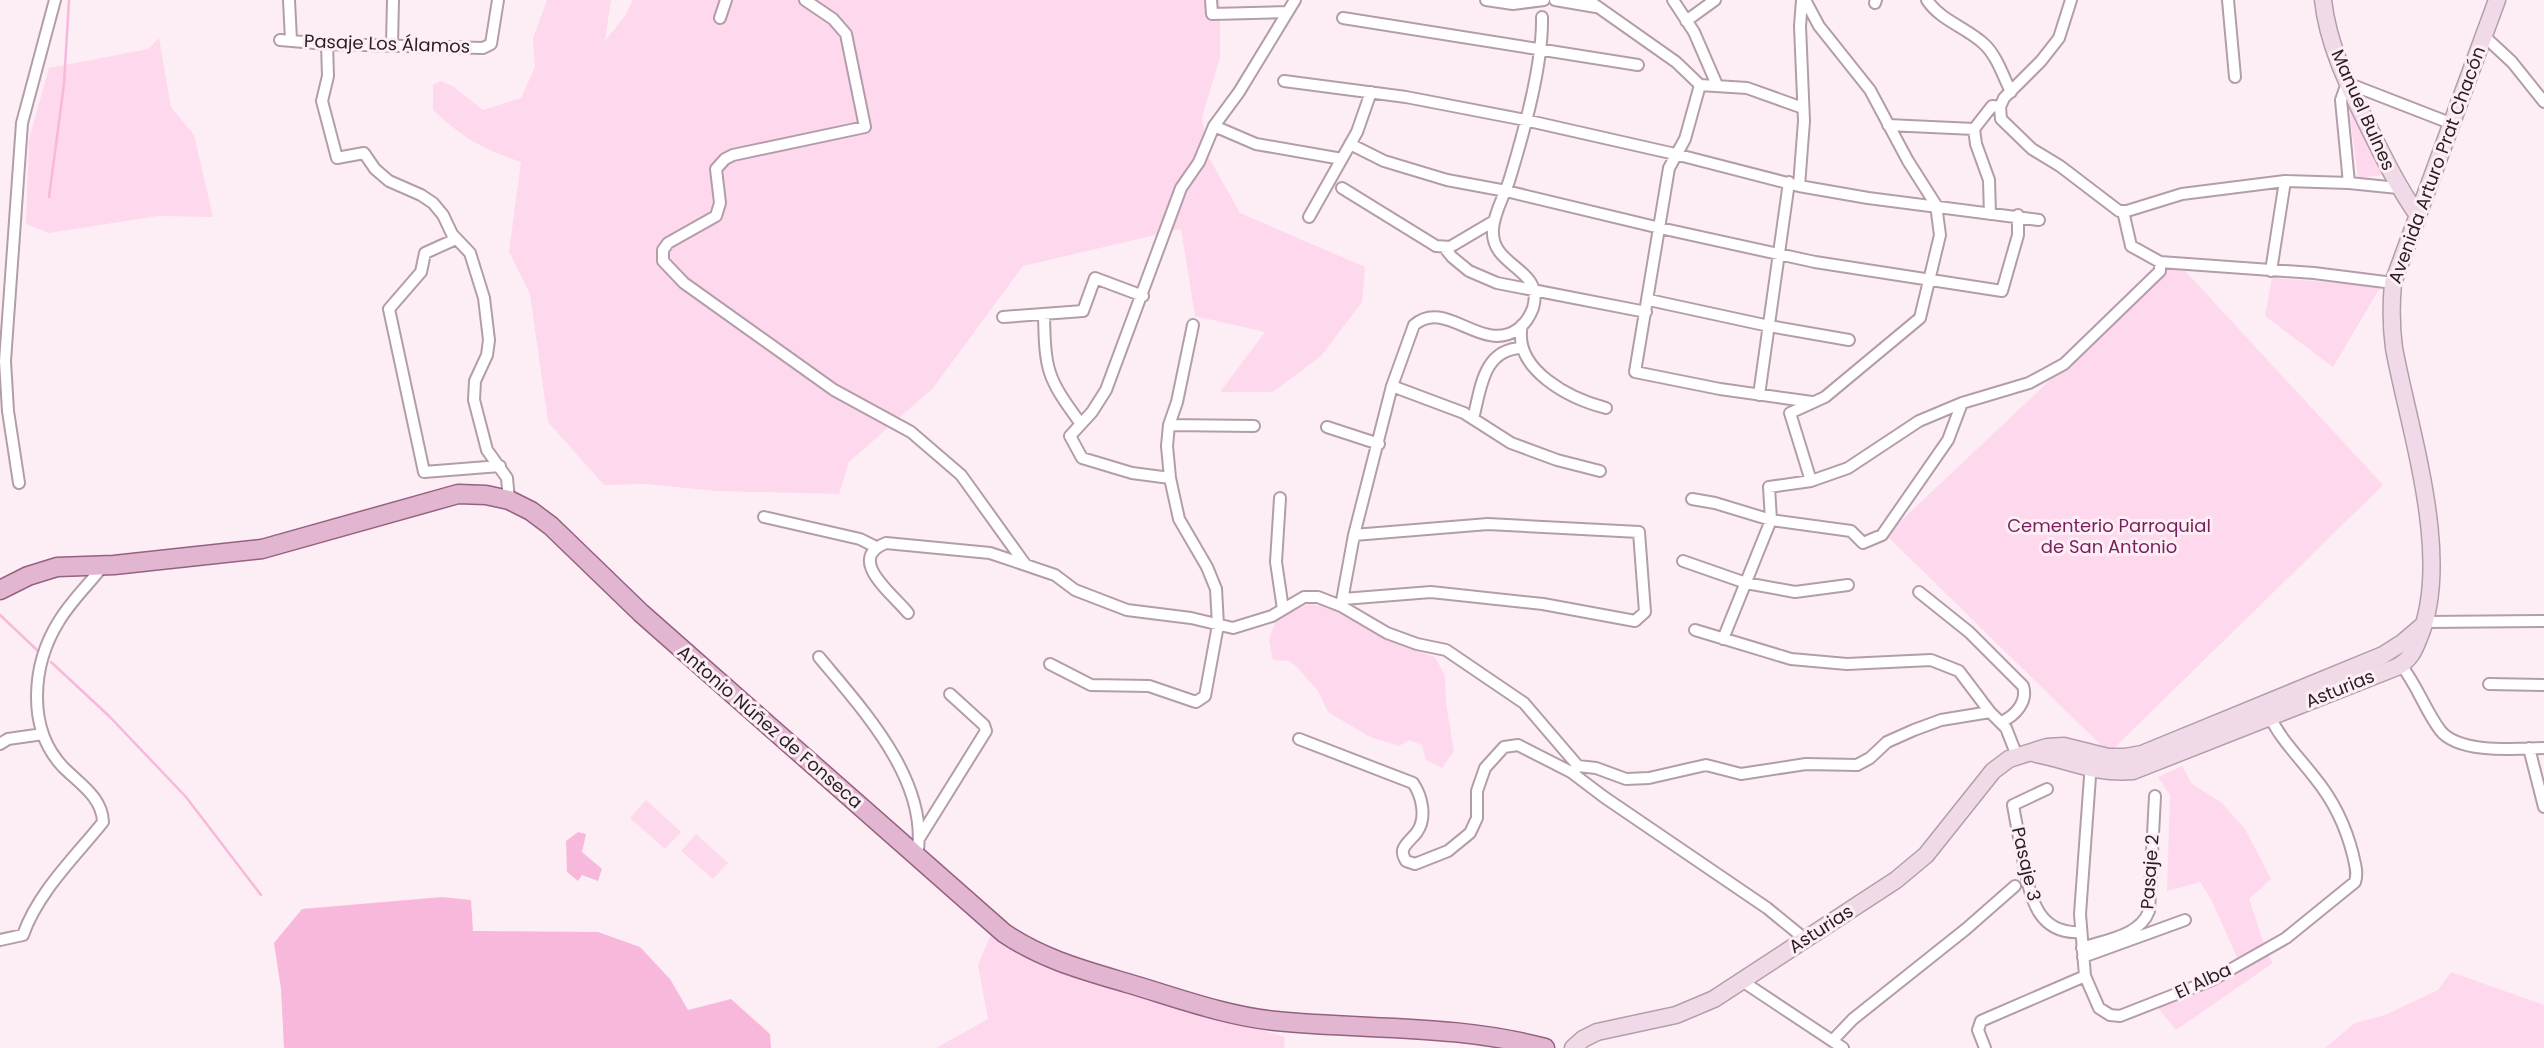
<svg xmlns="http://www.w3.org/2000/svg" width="2544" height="1048" viewBox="0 0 2544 1048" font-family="Poppins,sans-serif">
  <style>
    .green { fill: #fed8ed }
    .water { fill: #f8b8dc }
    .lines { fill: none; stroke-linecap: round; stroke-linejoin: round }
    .stream { stroke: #f8b8dc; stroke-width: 2.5 }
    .street-casing { stroke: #b49daa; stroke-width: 14 }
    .secondary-casing { stroke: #b49daa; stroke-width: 19 }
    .primary-casing { stroke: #94617f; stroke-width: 21 }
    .street { stroke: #fff; stroke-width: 10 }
    .secondary { stroke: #f1dae8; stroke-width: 16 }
    .primary { stroke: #e2b6d0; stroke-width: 18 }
    .labels { text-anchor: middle; stroke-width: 6; stroke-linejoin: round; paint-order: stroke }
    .street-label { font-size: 18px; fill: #271e23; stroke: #fdeef6 }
    .park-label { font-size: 18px; fill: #781f5b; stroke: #fdeef6 }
  </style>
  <rect width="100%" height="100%" fill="#fdeef6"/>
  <!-- green -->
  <path class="green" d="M547 0H611L605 41 625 16 633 0H1220V58L1202 117 1208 156 1240 213 1365 267 1362 302 1321 356 1273 392H1220L1265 332 1195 316 1181 229 1023 266 933 388 849 462 839 494 716 491 646 484 604 485 548 422 530 294 509 252 521 162C482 149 463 138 433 110V85L441 81 454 87 483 110 521 98 535 67 533 38Z
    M159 38 171 107 194 135 213 217 158 216 49 233 26 224 29 139 49 68 148 49Z
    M2349 109 2382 175 2358 178Z
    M2176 261 2383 485 2109 753 1886 535Z
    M2272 278 2381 286 2333 367 2265 316Z
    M1309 604 1326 606 1393 643 1435 657 1445 676 1446 703 1454 751 1442 768 1426 760 1422 745 1409 740 1399 746 1370 737 1328 712 1318 691 1296 666 1289 661 1273 660 1269 640 1276 619Z
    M2182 766 2192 784 2222 803 2245 829 2271 879 2249 899 2268 955 2273 963 2176 1030 2158 1008 2204 990 2242 969 2211 899 2200 882 2167 891 2170 795 2158 777Z
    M646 800 681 832 665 849 630 818Z
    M696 834 728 863 713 879 681 851Z
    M992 932 1194 1009 1285 1037 1284 1048H936L988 1019 978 965Z
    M2451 972 2544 1005V1048H2325L2355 1023 2385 1015 2438 990Z"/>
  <!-- water -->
  <path class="water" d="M578 832 586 834 582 852 602 869 598 881 582 875 578 881 567 872 566 841Z
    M442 897 471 900 473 931 598 932 640 947 670 979 688 1010 731 999 770 1034 771 1048H284L281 989 274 943 302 909Z"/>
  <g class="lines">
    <!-- stream -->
    <path class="stream" d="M49 197 64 84 69 0
      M0 615 38 651
      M51 662 109 716 186 797 261 895"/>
    <!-- street casing -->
    <g class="street-casing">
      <path id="street" d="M289 0 291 40
        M805 0 833 19 846 34 865 127 733 155 725 159 716 169 720 203 716 216 668 243 663 250V261L684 283 834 390 911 432 961 475 1025 564
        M1211 0 1212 14 1286 12
        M1486 0 1513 4 1544 0
        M1555 0 1596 7
        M1588 0 1676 62 1700 85 1747 88 1803 108
        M1673 0 1694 32 1717 85
        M1805 0 1819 26 1870 90 1908 161 1936 205 1940 235 1920 318 1825 397 1790 413 1811 481
        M1927 0C1941 21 1966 27 1984 44 1997 56 2003 76 2011 92
        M2071 0 2059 38 2041 61 2004 98 2000 107 2001 119 2032 149 2060 166 2119 211H2127L2182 194 2285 181 2349 183 2398 188
        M2228 0 2235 77
        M1875 3 1876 0
        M720 18 726 0
        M1343 18 1638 65
        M1686 21 1715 0
        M2484 36 2512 62 2544 102
        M280 40 327 44 483 48 491 44 498 0
        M327 44 328 76 322 101 337 158 364 153 375 169 389 181 421 195 433 203 443 215 452 234 470 253 484 298 489 340 487 355 475 381 474 400 487 450 507 478 509 500
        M392 44 393 0
        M1284 81 1406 97 1525 120 1675 154 1799 186 1868 198 2039 220
        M1700 85 1685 139 1669 168 1635 372 1720 389 1812 402
        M1888 125 1974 129
        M1214 126 1256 144 1342 159
        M1350 144 1384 161 1447 180 1506 191 1660 228 1815 262 2002 291 2018 235V215
        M2349 183 2341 100 2347 83 2450 123
        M1799 186 1804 121 1800 26 1802 0
        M1342 188 1436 246 1450 247 1494 221
        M2123 211 2131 246 2160 262 2314 273 2393 283
        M1990 214 1989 180 1976 144 1974 129 1992 106 2000 107
        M1309 217 1357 132 1371 92
        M456 239 425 253 421 272 389 309 424 472 500 466
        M1444 247 1452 257 1469 271 1497 283 1646 312
        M2271 271 2285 181
        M1649 300 1769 326 1849 340
        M1044 314C1045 371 1047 378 1081 424
        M1003 317 1083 311 1095 278 1143 296
        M1522 325C1512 370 1571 399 1606 408
        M1392 386 1464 413 1511 443 1557 460 1600 471
        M1759 395 1789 182
        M1473 419C1481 388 1483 349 1522 348
        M1169 425 1254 426
        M1327 427 1379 444
        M1170 478 1132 473 1082 458 1070 436 1092 412 1106 390 1181 188 1199 162 1214 126 1239 92 1295 0
        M19 483 8 411 5 361 22 123 55 0
        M1280 498 1276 562 1283 609
        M1692 499 1715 503 1771 520 1851 531 1863 543 1882 535 1948 440 1962 403
        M764 517 860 539 876 547
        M1683 561 1746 583 1795 592 1848 585
        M1919 592 1969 632 2023 686C2028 702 2015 716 2001 722
        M1343 599 1431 592 1543 604 1635 621 1645 612 1639 532 1488 524 1354 535
        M1341 606 1354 535 1392 386 1414 325C1446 297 1482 355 1518 329 1525 324 1530 316 1533 308 1545 267 1490 268 1493 229 1494 212 1505 195 1510 178 1524 132 1543 65 1542 17
        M908 613C893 594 845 559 886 543L990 553 1055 575 1075 590 1127 610 1191 618 1233 628 1272 616 1304 597H1318L1341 606 1387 633 1417 644 1446 650 1524 703 1578 766
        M2426 622 2544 621
        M1695 630 1791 659 1847 664 1931 660 1959 671 1990 712 2006 728 2017 756
        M1723 639 1771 520 1769 487 1811 481 1848 468 1919 421 1962 403 2029 383 2064 364 2160 271V262
        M819 657C862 709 931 782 917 856
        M1050 664 1091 685 1149 686 1196 702 1205 696 1218 625 1216 589 1207 567 1179 519 1170 478 1167 446 1169 425 1177 402 1193 325
        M2401 665C2417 685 2425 710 2440 730 2458 754 2516 749 2544 748
        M2489 684 2544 685
        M1299 739 1413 783C1422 796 1427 818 1417 832 1413 838 1405 843 1403 850 1402 855 1404 857 1406 861L1415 864 1448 851 1470 833 1477 818V791L1485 768 1504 747 1518 745 1571 772 1604 797 1767 908 1805 939
        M0 744 8 739 43 734
        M2529 748 2544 807
        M2091 763 2080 914 2085 976 2099 1008 2110 1015 2120 1016 2212 980 2286 938 2355 882C2358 872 2355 865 2353 855 2346 827 2333 800 2315 778 2299 757 2281 740 2270 717
        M1574 771 1578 766 1596 768 1626 779 1649 778 1706 765 1741 774 1806 764 1857 765 1870 758 1887 742 1914 730 1941 720 1990 712
        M2047 789 2013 805C2016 823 2020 841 2023 859 2030 893 2035 935 2081 932
        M920 837 986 731 984 725 950 694
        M0 940 23 935C38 892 75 857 103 822 102 797 80 784 63 767 26 728 32 664 59 621 71 601 89 584 103 566
        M2082 948C2105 940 2140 936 2149 911L2155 796
        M2083 957 2185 920
        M1742 981 1843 1048
        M1832 1041 1853 1019 1966 929 2015 886
        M1985 1048 1978 1030 1981 1021 2085 976"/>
    </g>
    <!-- secondary casing -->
    <g class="secondary-casing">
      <path id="secondary" d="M2323 0C2328 46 2349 87 2369 128 2384 158 2398 187 2417 214
        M2032 753C2070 760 2092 774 2133 771L2397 667C2410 660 2414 651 2419 638 2453 558 2409 430 2394 348 2391 326 2391 305 2393 283L2497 0
        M1573 1048 1583 1039 1597 1032 1676 1015 1714 999 1896 880 1926 855 1993 771 2009 759 2047 747 2064 746 2108 757H2125L2142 754 2383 655 2402 643 2422 626"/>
    </g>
    <!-- primary casing -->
    <g class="primary-casing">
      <path id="primary" d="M0 590 28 576 57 567 114 565 262 549 458 494 486 495 509 500 531 511 551 526 641 613 1004 933C1042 959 1083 970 1127 983 1175 997 1225 1016 1276 1021 1366 1030 1456 1024 1545 1048"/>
    </g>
    <!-- street -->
    <use href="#street" class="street"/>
    <!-- secondary -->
    <use href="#secondary" class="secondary"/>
    <!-- primary -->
    <use href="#primary" class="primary"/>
  </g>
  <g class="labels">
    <!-- street labels -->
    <g class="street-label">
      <text transform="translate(387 44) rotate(2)" y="6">Pasaje Los Álamos</text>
      <text transform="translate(2363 110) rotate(66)" y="6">Manuel Bulnes</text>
      <text transform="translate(2437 165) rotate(-70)" y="6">Avenida Arturo Prat Chacón</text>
      <text transform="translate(2340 689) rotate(-22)" y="6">Asturias</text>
      <text transform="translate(770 727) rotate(41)" y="6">Antonio Núñez de Fonseca</text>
      <text transform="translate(2026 864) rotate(77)" y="6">Pasaje 3</text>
      <text transform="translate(2150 872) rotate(-86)" y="6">Pasaje 2</text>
      <text transform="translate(1821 929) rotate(-33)" y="6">Asturias</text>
      <text transform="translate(2203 981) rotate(-25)" y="6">El Alba</text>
    </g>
    <!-- park labels -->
    <g class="park-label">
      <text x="2109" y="532">Cementerio Parroquial<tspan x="2109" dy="21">de San Antonio</tspan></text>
    </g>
  </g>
</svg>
